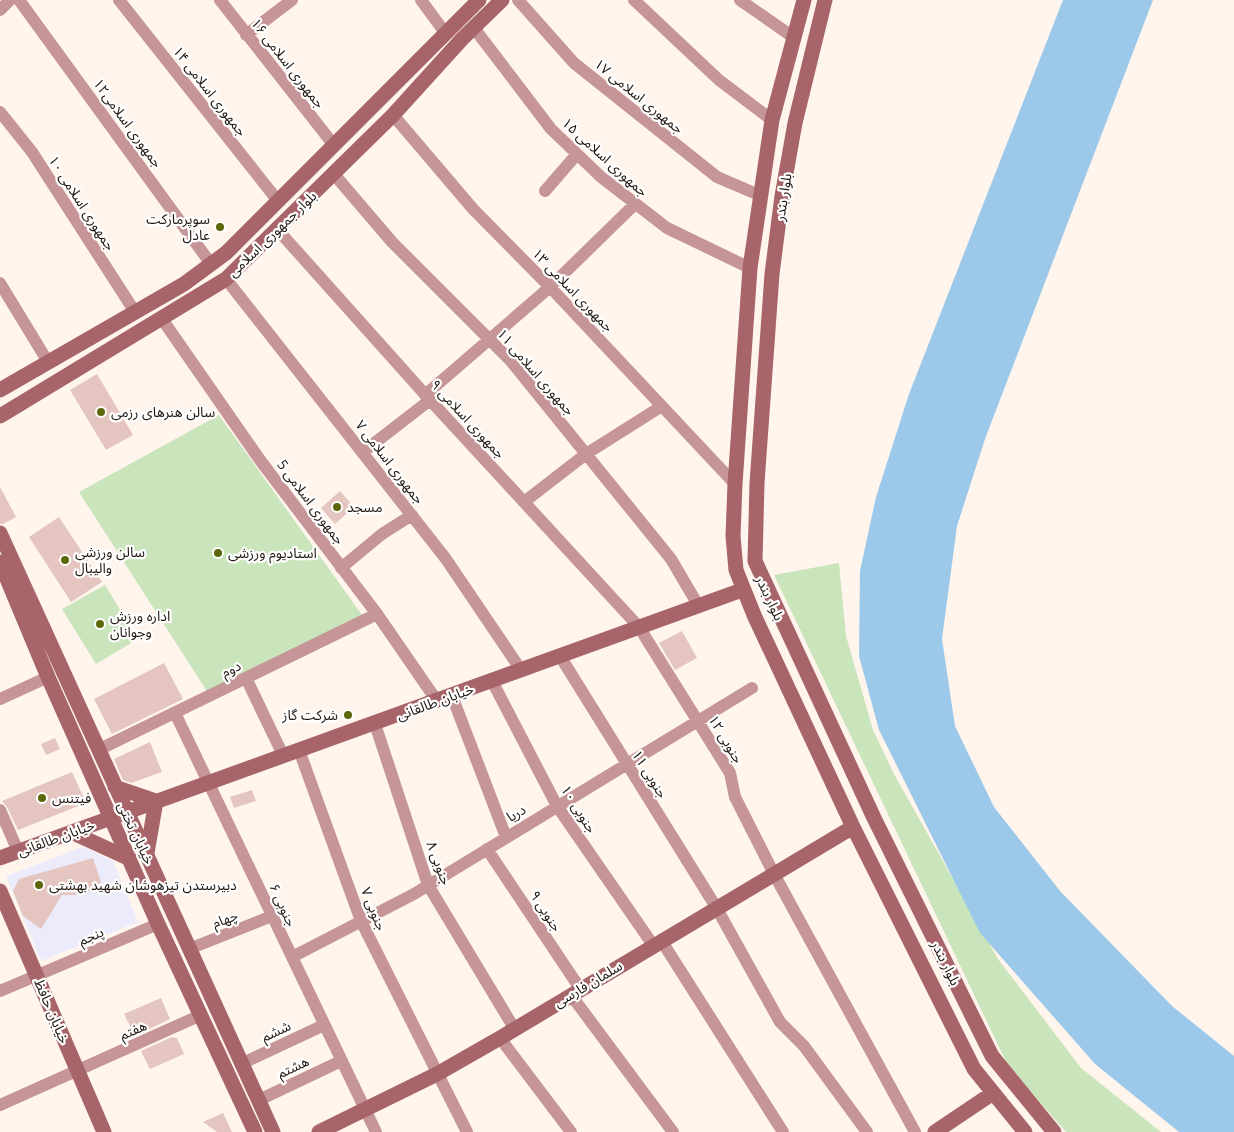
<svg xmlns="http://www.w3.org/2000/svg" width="1234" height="1132" viewBox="0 0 1234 1132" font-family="'Open Sans','Noto Sans Arabic',sans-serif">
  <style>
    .education { fill: #ecebfc }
    .green { fill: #cae4bb }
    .water { fill: #9cc8ea }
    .building { fill: #e4c5c0 }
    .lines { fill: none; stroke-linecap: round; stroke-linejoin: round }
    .street { stroke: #c59597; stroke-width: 12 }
    .secondary { stroke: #a86569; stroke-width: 15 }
    .poi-dot { fill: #5c670c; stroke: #fff; stroke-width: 2 }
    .labels { text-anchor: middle; stroke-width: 4.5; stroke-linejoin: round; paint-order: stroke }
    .street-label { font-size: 14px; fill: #201811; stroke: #fff }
    .poi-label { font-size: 14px; fill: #201811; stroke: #fff; text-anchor: start }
  </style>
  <rect width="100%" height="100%" fill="#fff5ed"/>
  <!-- education -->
  <path class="education" d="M83 847 113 861 138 922 41 961 6 876Z"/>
  <!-- green -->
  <path class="green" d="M219 415 362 615 210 696 79 492Z
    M839 563 846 636 873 730 894 774 998 959 1081 1068 1161 1132H1066L1008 1066 774 575Z
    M105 585 138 639 96 664 62 609Z"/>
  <!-- water -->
  <path class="water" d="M1063 0H1153L985 439 957 526 942 639 955 726 994 807 1060 891 1172 1006 1234 1056V1132H1179L1095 1064 980 933 879 730 859 656 860 571 876 497 909 394Z"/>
  <!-- building -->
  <path class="building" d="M97 374 133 435 106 450 70 390Z
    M0 487 16 517 3 524H0Z
    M340 491 354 507 335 524 321 508Z
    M59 517 102 582 71 602 29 537Z
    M682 631 697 658 675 670 659 643Z
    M164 663 183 699 112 734 94 699Z
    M55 738 60 749 46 755 41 744Z
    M150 742 162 772 131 783 123 780 114 759Z
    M72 772 86 803 18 830 7 807 2 801Z
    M252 790 256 801 234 808 230 797Z
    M93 858 101 882 95 888 85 893 78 891 76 895H62L41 929 23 916 13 891 19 879Z
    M161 998 170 1019 135 1036 124 1014Z
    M172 1037 177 1038 184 1054 150 1069 141 1051Z
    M223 1113 232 1132H217L203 1122Z"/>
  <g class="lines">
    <!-- street -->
    <path class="street" d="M19 0 211 264
      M119 0 278 201
      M220 0 333 144
      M421 0 446 34
      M518 0 574 63 717 177 759 195
      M634 0 719 80 772 120
      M740 0 793 37
      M0 10 10 0
      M474 28 551 129 601 177 667 228 750 268
      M246 35 292 0
      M0 112 32 152 135 312
      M393 115 473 209 550 287 735 484
      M333 173 392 242 510 360 671 559 698 605
      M545 191 577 154
      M277 229 430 400 639 627 730 773 735 797 774 874 915 1132
      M226 279 446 559 521 670
      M0 283 48 362
      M162 319 260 460 377 614 437 701
      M425 395 550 287 635 204
      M363 452 430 400
      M524 502 586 454 662 406
      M341 568 382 534 412 515
      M560 656 716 907 780 1022 804 1046 867 1132
      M246 678 283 755
      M492 681 557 806 653 945
      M452 696 506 837
      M0 699 48 677
      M175 713 376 1132
      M375 724 428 885 514 1028
      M98 750 377 614
      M299 750 361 921 467 1132
      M0 810 18 851
      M487 849 581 990
      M661 940 783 1132
      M189 949 272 916
      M292 957 414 894 752 688
      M0 991 158 924
      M571 995 673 1132
      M500 1038 571 1132
      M241 1064 324 1025
      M259 1100 341 1061
      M0 1105 201 1015"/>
    <!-- secondary -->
    <path class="secondary" d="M804 0 772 120 750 268 735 484 733 536 736 570 754 615 853 827 974 1069 1025 1132
      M825 0 795 123 782 196 772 274 757 483 755 561 874 818 992 1056 1054 1132
      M0 390 184 284 226 253 479 0
      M0 416 226 279 393 115 462 39 502 0
      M0 533 273 1132
      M0 562 48 677 158 924 255 1132
      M115 787 156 801 147 853
      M71 832 130 859
      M0 858 742 590
      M0 891 104 1132
      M319 1132 437 1074 500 1038 853 827
      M935 1132 993 1093"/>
  </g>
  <!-- markers -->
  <g class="poi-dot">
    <circle cx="220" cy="227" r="5"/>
    <circle cx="101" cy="412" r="5"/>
    <circle cx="337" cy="507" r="5"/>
    <circle cx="218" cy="553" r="5"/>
    <circle cx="65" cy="560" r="5"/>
    <circle cx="100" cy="624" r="5"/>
    <circle cx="348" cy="715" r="5"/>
    <circle cx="42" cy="798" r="5"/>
    <circle cx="39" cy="885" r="5"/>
  </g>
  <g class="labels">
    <!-- street labels -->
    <g class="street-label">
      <text transform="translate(288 63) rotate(52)" y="5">جمهوری اسلامی ۱۶</text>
      <text transform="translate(210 91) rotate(52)" y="5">جمهوری اسلامی ۱۴</text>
      <text transform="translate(639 96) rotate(39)" y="5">جمهوری اسلامی ۱۷</text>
      <text transform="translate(128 123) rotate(54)" y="5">جمهوری اسلامی۱۲</text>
      <text transform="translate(605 157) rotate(42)" y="5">جمهوری اسلامی ۱۵</text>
      <text transform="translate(783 197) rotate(-81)" y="5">بلوار بندر</text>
      <text transform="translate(82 203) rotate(57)" y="5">جمهوری اسلامی ۱۰</text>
      <text transform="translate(272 234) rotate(-44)" y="5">بلوار جمهوری اسلامی</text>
      <text transform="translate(573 290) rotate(46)" y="5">جمهوری اسلامی ۱۳</text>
      <text transform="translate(536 372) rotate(49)" y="5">جمهوری اسلامی ۱۱</text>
      <text transform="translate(468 419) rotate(47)" y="5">جمهوری اسلامی ۹</text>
      <text transform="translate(390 462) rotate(52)" y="5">جمهوری اسلامی ۷</text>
      <text transform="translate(311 502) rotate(53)" y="5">جمهوری اسلامی 5</text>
      <text transform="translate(770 598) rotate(65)" y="5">بلوار بندر</text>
      <text transform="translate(231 669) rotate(-26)" y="5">دوم</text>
      <text transform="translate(435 702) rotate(-20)" y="5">خیابان طالقانی</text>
      <text transform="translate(726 739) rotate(59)" y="5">۱۲ جنوبی</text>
      <text transform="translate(650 774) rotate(58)" y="5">۱۱ جنوبی</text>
      <text transform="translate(579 809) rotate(58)" y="5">۱۰ جنوبی</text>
      <text transform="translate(516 813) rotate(-31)" y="5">دریا</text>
      <text transform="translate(136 833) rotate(65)" y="5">خیابان تختی</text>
      <text transform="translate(56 838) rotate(-20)" y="5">خیابان طالقانی</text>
      <text transform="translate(439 863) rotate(69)" y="5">۸ جنوبی</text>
      <text transform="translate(283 905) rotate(65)" y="5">۶ جنوبی</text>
      <text transform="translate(374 909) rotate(68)" y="5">۷ جنوبی</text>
      <text transform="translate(546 911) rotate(57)" y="5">۹ جنوبی</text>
      <text transform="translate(225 919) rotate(-21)" y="5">چهام</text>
      <text transform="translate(91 936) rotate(-24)" y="5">پنجم</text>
      <text transform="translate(946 963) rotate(64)" y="5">بلوار بندر</text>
      <text transform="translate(588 984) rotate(-31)" y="5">سلمان فارسی</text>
      <text transform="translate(52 1011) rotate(67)" y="5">خیابان حافظ</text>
      <text transform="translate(133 1030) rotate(-24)" y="5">هفتم</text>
      <text transform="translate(276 1031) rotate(-25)" y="5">ششم</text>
      <text transform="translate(293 1067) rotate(-25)" y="5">هشتم</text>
    </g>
    <!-- poi labels -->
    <g class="poi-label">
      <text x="210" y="224" text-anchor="end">سوپرمارکت<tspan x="210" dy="16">عادل</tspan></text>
      <text x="111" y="417">سالن هنرهای رزمی</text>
      <text x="347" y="512">مسجد</text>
      <text x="75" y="557">سالن ورزشی<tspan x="75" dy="16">والیبال</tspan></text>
      <text x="228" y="558">استادیوم ورزشی</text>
      <text x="110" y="621">اداره ورزش<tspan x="110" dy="16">وجوانان</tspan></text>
      <text x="338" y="720" text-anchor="end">شرکت گاز</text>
      <text x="52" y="803">فیتنس</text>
      <text x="49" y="890">دبیرستدن تیزهوشان شهید بهشتی</text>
    </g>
  </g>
</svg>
